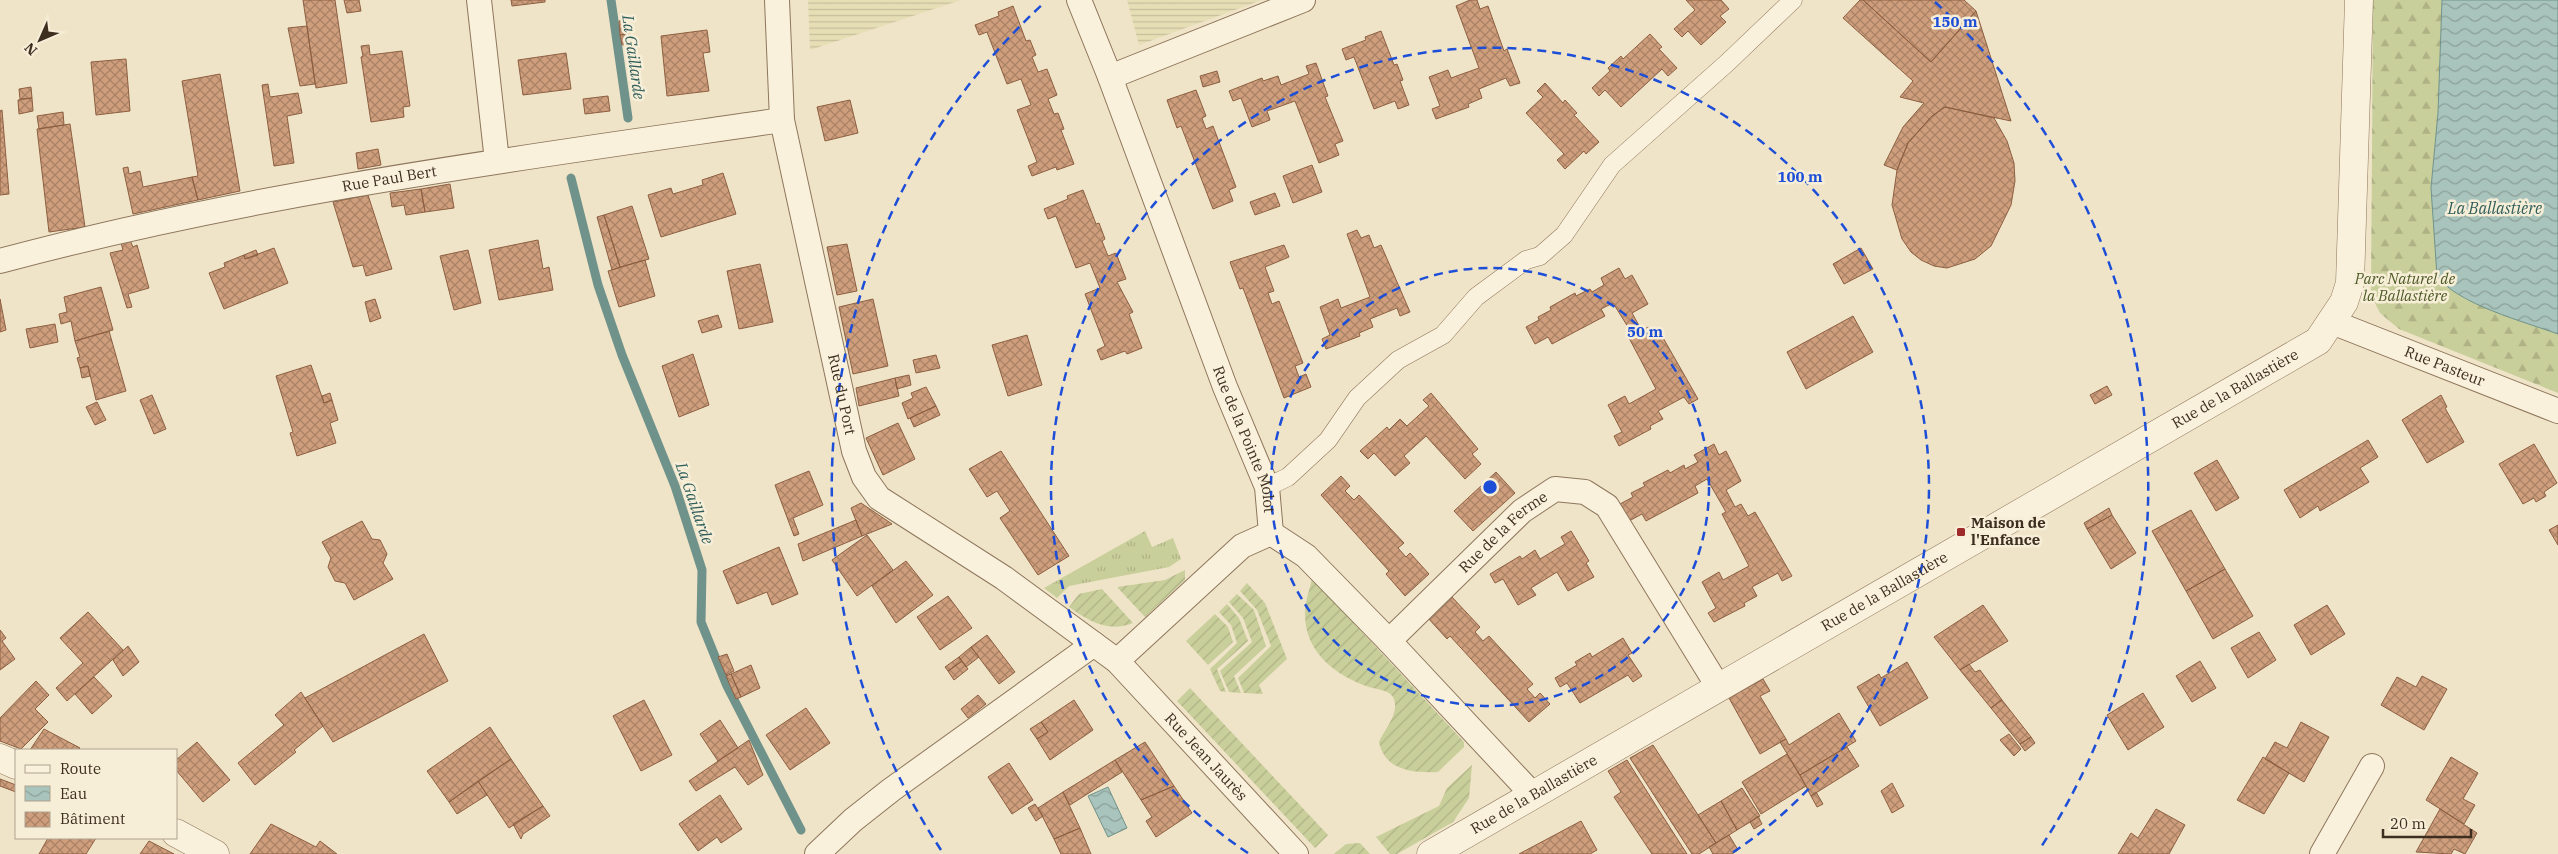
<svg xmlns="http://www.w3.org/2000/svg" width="2558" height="854" viewBox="0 0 2558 854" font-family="'IBM Plex Serif',serif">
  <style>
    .farmland { fill: url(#farmland-rules) }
    .grass { fill: url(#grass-tufts) }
    .forest { fill: url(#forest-firs) }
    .garden { fill: url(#garden-furrows) }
    .water { fill: url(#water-waves); stroke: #6f938a }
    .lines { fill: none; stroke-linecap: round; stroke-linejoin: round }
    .stream { stroke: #6f938a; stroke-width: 9 }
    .building { fill: url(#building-cross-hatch); stroke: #8d5f41 }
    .pedestrian-casing { stroke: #8d765c; stroke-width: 19 }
    .minor-casing { stroke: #8d765c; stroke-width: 26 }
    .tertiary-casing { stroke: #8d765c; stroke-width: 29 }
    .pedestrian { stroke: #faf1dc; stroke-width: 18 }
    .minor { stroke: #faf1dc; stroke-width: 24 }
    .tertiary { stroke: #faf1dc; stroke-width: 28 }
    .ring { fill: none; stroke: #1d4ed8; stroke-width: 2.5; stroke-dasharray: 9 6 }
    .poi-dot { fill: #9e2a2b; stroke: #f7eed8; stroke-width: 2 }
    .labels { text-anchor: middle; stroke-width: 5; stroke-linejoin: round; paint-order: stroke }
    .street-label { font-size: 15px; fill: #3d2e20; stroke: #f7eed8 }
    .park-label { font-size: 15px; font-style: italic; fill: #4d5a26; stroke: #f7eed8 }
    .poi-label { font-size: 15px; font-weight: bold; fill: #3d2e20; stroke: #f7eed8; text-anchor: start }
    .water-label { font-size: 16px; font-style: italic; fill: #2f5d5a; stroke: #f7eed8 }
    .centre { fill: #1d4ed8; stroke: #f7eed8; stroke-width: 2.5 }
    .ring-label { font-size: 15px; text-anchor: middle; font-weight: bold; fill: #1d4ed8; stroke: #f7eed8; stroke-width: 5; stroke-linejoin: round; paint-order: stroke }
  </style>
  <defs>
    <pattern id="farmland-rules" width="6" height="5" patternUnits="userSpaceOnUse" patternTransform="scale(1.25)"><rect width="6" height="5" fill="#e6deb5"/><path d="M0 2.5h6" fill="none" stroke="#c6bf9b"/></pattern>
    <pattern id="grass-tufts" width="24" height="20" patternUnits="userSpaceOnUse" patternTransform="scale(1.25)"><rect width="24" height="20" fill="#c9cf9b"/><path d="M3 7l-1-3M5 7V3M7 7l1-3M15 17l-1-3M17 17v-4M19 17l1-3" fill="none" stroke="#aeb285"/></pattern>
    <pattern id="forest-firs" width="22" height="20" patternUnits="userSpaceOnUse" patternTransform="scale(1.25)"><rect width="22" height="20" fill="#c9cf9b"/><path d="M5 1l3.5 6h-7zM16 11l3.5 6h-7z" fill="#aeb285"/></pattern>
    <pattern id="garden-furrows" width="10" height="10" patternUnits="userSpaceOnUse" patternTransform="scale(1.25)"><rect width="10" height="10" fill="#c9cf9b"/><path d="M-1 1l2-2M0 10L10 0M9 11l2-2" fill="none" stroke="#aeb285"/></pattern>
    <pattern id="water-waves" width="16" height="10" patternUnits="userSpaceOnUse" patternTransform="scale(1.25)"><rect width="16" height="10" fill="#a9c4bc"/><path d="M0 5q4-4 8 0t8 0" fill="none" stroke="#8ba098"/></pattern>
    <pattern id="building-cross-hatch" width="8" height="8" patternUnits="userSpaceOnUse" patternTransform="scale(1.25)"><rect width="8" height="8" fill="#cf9f7d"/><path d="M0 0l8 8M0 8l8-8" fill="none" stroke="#a98266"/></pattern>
  </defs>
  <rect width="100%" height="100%" fill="#f0e4c8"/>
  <!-- farmland -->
  <path class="farmland" d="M808 0H961L810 50Z
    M1127 0H1262L1139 45Z"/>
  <!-- grass -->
  <path class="grass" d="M1145 531 1152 547 1173 538 1181 559 1169 567 1069 586 1057 598 1044 588Z"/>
  <!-- forest -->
  <path class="forest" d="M2373 0H2442L2438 113 2431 188 2444 285 2465 299 2558 334V393L2399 329 2380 313 2371 295Z"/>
  <!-- garden -->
  <path class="garden" d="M1185 570V580L1145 617 1117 587 1165 580Z
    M1312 578 1464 742V747L1438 772C1413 773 1385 771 1379 742 1384 729 1401 713 1393 697 1389 690 1376 689 1369 687 1335 675 1304 652 1305 612 1305 601 1310 589 1312 578Z
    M1247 583 1265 603 1287 659 1259 685 1263 694 1244 693 1238 678 1271 646 1257 610 1240 591Z
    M1102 589 1133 623C1108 633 1089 621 1069 607L1079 594Z
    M1237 594 1254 610 1266 646 1234 676 1241 693 1229 692 1220 671 1252 642 1243 618 1229 602Z
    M1227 604 1239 618 1248 641 1217 669 1226 692 1220 691 1210 669 1237 643 1231 625 1219 612Z
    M1215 614 1228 627 1233 642 1208 665 1186 641Z
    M1190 688 1328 835 1315 848 1177 701Z
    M1472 765 1469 798 1453 822 1397 854H1390L1376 837 1439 806 1447 788Z
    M1360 843 1370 854H1334L1346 844Z"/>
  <!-- water -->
  <path class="water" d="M2442 0H2558V334C2525 322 2457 304 2437 276L2431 188 2438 113Z
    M1108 787 1127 828 1108 837 1088 796Z"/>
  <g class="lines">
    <!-- stream -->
    <path class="stream" d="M611 0 628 118
      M571 178 598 285 622 355 675 486 702 570 701 622 727 686 801 830"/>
  </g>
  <!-- building -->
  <path class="building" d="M303 0H335L347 83 316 88Z
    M344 0H359L361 11 347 13Z
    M511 0H545V2L512 6Z
    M1470 0H1477L1480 9 1488 6 1504 51 1507 49 1520 83 1510 86 1506 78 1479 89 1482 98 1468 104 1469 107 1436 119 1432 109 1440 106 1429 77 1448 70 1451 78 1479 68 1456 6Z
    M1686 0H1721L1729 9 1720 16 1726 22 1701 45 1688 31 1682 37 1674 29 1695 10Z
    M1860 0H1863L1931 62 1976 11 2011 121 1945 107 1932 116 1908 143 1897 170 1884 165 1903 127 1924 103 1900 97 1913 81 1843 18Z
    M1863 0H1964L1976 11 1931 62Z
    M1013 6 1026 41 1030 40 1036 55 1032 57 1038 72 1047 69 1057 95 1048 99 1054 114 1058 113 1064 129 1061 130 1074 164 1057 170 1056 167 1032 176 1028 166 1037 162 1017 110 1031 105 1021 79 1007 84 987 32 979 35 975 25 999 16 998 12Z
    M626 20 629 34 620 35 619 21Z
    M307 26 315 84 300 86 288 28Z
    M707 30 710 52 703 53 709 91 667 96 661 36Z
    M1381 31 1394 65 1397 64 1403 80 1400 81 1409 105 1398 109 1395 101 1374 109 1354 57 1346 60 1342 49 1366 40 1365 37Z
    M629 34 630 44 622 45 620 35Z
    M1650 34 1662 47 1659 49 1677 68 1668 76 1662 69 1621 107 1605 90 1599 96 1592 88 1610 71 1608 68 1621 56 1623 59Z
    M369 45 370 55 402 51 410 106 403 107 404 117 371 122 361 57 363 56 361 46Z
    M566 53 571 89 523 95 518 60Z
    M126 59 130 111 96 115 91 62Z
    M1316 63 1328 96 1325 97 1343 141 1335 144 1339 155 1319 163 1295 101 1267 111 1270 120 1252 127 1241 98 1233 101 1229 91 1262 78 1263 81 1278 76 1281 85 1309 74 1306 66Z
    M1217 71 1220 82 1203 87 1200 76Z
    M220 74 240 191 198 200 192 177 198 176 182 81Z
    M1545 83 1563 103 1565 100 1577 113 1574 115 1599 142 1586 154 1584 151 1565 169 1557 160 1564 154 1526 113 1543 97 1537 91Z
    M268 84 270 97 298 93 302 113 287 116 294 163 274 166 262 85Z
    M31 87 32 98 20 99 19 89Z
    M1196 90 1206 116 1202 118 1206 129 1213 126 1236 187 1229 190 1233 201 1213 209 1181 126 1177 128 1167 100Z
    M608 96 610 111 585 114 583 99Z
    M32 98 33 111 19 114 18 100Z
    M850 100 858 133 825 141 817 107Z
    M1945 107 1994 118 2007 141 2014 163 2015 181 2011 205 1991 246 1975 259 1947 268 1934 266 1921 260 1911 252 1902 239 1892 205 1897 170 1908 143 1932 116Z
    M2 110 9 194 0 195V111Z
    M63 112 64 125 39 129 37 116Z
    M70 124 85 227 49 232 37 129Z
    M378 149 381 165 358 169 356 153Z
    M1312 165 1322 192 1293 203 1283 176Z
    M128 167 129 174 140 171 143 187 192 177 198 200 133 214 123 168Z
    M723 173 736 214 661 237 648 195 671 188 673 194 703 185 702 180Z
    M450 184 454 208 425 212 421 189Z
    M421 189 425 212 406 215 404 205 392 207 390 193Z
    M1083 190 1096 224 1099 223 1105 239 1102 241 1108 256 1116 253 1126 279 1117 282 1133 312 1129 314 1142 348 1127 354 1125 351 1101 360 1097 350 1105 346 1085 294 1100 288 1090 263 1076 268 1056 216 1048 219 1044 209 1068 199 1067 196Z
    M1275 193 1280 206 1255 215 1250 202Z
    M368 195 392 269 366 276 363 265 353 267 333 202Z
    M632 206 649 259 620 267 604 215Z
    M604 215 620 267 612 270 597 217Z
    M1357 230 1361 238 1369 235 1374 248 1381 245 1410 312 1400 316 1397 308 1370 319 1373 327 1359 333 1360 336 1326 349 1322 339 1330 335 1320 307 1338 299 1341 308 1370 297 1347 234Z
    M130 240 133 247 137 245 149 288 128 294 132 307 127 308 110 253 123 250 121 243Z
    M538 240 543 269 549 267 553 290 499 300 489 250Z
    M847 244 857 291 837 295 827 247Z
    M1284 245 1289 257 1265 267 1274 291 1268 293 1272 304 1279 301 1303 363 1295 366 1299 377 1306 374 1311 387 1284 398 1243 288 1240 289 1230 262Z
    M274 248 288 283 224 309 209 273 225 267 224 263 244 255 245 259Z
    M1861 248 1873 269 1844 284 1833 264Z
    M256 250 258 255 245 259 244 255Z
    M468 250 481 303 454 310 440 256Z
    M645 260 655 296 619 307 608 271Z
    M760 264 773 322 739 329 727 271Z
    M1619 268 1625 279 1632 275 1648 304 1632 313 1642 331 1648 327 1654 340 1662 336 1698 399 1689 404 1684 397 1658 411 1663 419 1650 426 1651 429 1619 446 1614 436 1622 432 1608 405 1625 396 1629 404 1656 389 1629 338 1633 335 1613 303 1601 309 1605 316 1552 344 1548 337 1535 344 1526 327 1539 320 1538 317 1551 310 1550 307 1575 293 1576 296 1590 289 1592 292 1604 285 1601 278Z
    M101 287 113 330 75 341 71 321 61 324 59 314 67 312 64 297Z
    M0 299 6 330 0 332Z
    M375 299 381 318 370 322 365 302Z
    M873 299 888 366 853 374 839 307Z
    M718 315 722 327 702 333 698 321Z
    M1853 316 1873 352 1806 389 1787 352Z
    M55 324 58 342 30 348 26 329Z
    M109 331 126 391 96 400 88 366 80 368 77 358 80 357 75 341Z
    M1027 335 1042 385 1008 396 992 345Z
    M693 354 709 405 679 417 662 366Z
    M936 355 940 368 916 373 913 360Z
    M311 365 324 403 332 400 338 420 330 423 336 443 297 456 290 433 293 432 276 376Z
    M88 366 90 376 82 378 80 368Z
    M909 375 911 385 897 389 895 378Z
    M895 378 899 396 859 406 856 388Z
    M2107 386 2112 395 2095 404 2090 395Z
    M926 387 936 406 908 419 902 403 913 398 911 393Z
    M330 393 332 400 324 403 322 396Z
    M1431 393 1478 449 1472 454 1481 464 1465 479 1426 436 1404 456 1410 463 1395 476 1374 453 1368 459 1360 451 1387 427 1389 430 1400 419 1407 426 1429 406 1423 400Z
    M152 395 166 429 154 434 140 400Z
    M2441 395 2447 407 2445 408 2464 442 2427 463 2402 420Z
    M97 402 106 420 95 425 86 407Z
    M936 406 940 415 914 427 910 418Z
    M898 423 915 459 883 475 866 438Z
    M2368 440 2378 457 2360 468 2369 482 2320 511 2318 506 2300 518 2284 490Z
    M1714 444 1719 455 1726 451 1741 481 1726 490 1735 507 1741 504 1748 516 1755 512 1792 576 1782 581 1778 573 1752 587 1757 596 1744 603 1745 606 1714 622 1708 613 1716 608 1702 582 1719 572 1723 580 1749 566 1722 514 1726 512 1707 479 1695 486 1698 493 1646 521 1642 514 1629 521 1620 504 1633 497 1631 493 1645 486 1643 483 1668 470 1670 473 1684 465 1685 469 1698 462 1694 455Z
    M2534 444 2557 483 2544 492 2546 496 2536 502 2534 498 2523 504 2499 464Z
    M1001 451 1069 556 1038 575 1000 518 1010 511 997 491 987 497 969 469Z
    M2217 460 2239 498 2216 511 2194 473Z
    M809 471 823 505 793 518 799 534 794 536 775 485Z
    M1496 472 1515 493 1473 531 1454 511Z
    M1341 476 1350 486 1345 491 1354 500 1359 495 1404 543 1398 548 1406 557 1410 553 1429 574 1405 596 1386 574 1389 571 1321 495Z
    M861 503 892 524 862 536 851 508Z
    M2109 508 2112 515 2087 529 2084 523Z
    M2191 510 2225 569 2186 591 2152 531Z
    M2112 515 2136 553 2111 569 2087 529Z
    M856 520 862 536 803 561 798 544Z
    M362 521 372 539 380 540 387 554 383 563 393 579 354 600 345 583 335 581 328 567 331 558 322 542Z
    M2558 525V545L2549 530Z
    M1571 531 1589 561 1586 563 1594 577 1568 591 1557 572 1531 588 1536 595 1518 605 1503 579 1495 583 1490 574 1520 556 1522 559 1535 550 1540 559 1565 544 1561 537Z
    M867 535 893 570 857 596 832 560Z
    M779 547 798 594 772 605 767 592 737 604 723 571Z
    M906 561 933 595 896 623 872 586Z
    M2225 569 2253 616 2213 639 2186 591Z
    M948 596 972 628 940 650 917 617Z
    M1451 596 1480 627 1475 632 1483 641 1489 636 1533 684 1527 689 1535 698 1540 693 1550 704 1529 722 1450 636 1447 639 1428 618Z
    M1983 605 2008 641 1960 670 1934 637Z
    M2327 605 2345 634 2311 655 2294 625Z
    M88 612 123 650 67 701 56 688 83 663 60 638Z
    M0 630 6 638 2 641 15 659 0 670Z
    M2259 632 2276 660 2248 678 2231 648Z
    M424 634 448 681 333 742 305 698Z
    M987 635 1015 672 999 684 971 647Z
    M1623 638 1632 653 1628 655 1642 676 1633 682 1628 675 1580 703 1567 683 1560 687 1555 678 1577 665 1575 662 1590 653 1592 657Z
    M128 646 139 662 123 676 113 660Z
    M971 647 979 657 966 667 959 657Z
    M727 654 734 671 726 675 718 657Z
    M959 657 962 661 948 671 945 667Z
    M962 661 968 669 954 680 948 671Z
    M2200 661 2216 688 2192 702 2176 676Z
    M1907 662 1928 698 1880 726 1857 687 1879 674 1881 678Z
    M1969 664 1975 672 1980 670 2002 700 1991 708 1960 670Z
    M751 665 760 688 741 697 731 674Z
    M731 674 741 697 736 699 726 676Z
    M2422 676 2447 689 2424 730 2381 705 2397 677 2416 687Z
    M94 677 112 696 92 714 75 694Z
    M1763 679 1770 691 1760 696 1786 739 1760 754 1729 698Z
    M36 681 49 695 35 709 48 722 21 749 0 741V718Z
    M301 692 323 726 294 750 296 752 255 785 238 763 284 725 275 715Z
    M2143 693 2164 727 2128 750 2107 715Z
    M978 695 986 704 968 718 961 709Z
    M644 700 672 755 641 771 613 716Z
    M1074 700 1093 730 1050 760 1037 739 1048 732 1041 722Z
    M2002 700 2031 737 2020 744 1991 708Z
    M806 708 830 743 790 770 766 735Z
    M1839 713 1856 741 1800 775 1780 742 1786 739 1789 745Z
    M720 720 738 748 718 761 700 734Z
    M1041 722 1048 732 1037 739 1030 729Z
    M2301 722 2329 737 2304 782 2265 759 2275 742 2287 748Z
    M490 727 511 759 449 802 427 771Z
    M44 729 80 748 78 750H30Z
    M2009 734 2021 749 2014 756 2000 740Z
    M2031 737 2035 743 2025 751 2020 744Z
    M749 740 763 775 748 785 735 767 696 791 689 781Z
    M197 742 230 780 203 802 176 770V760Z
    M1145 742 1174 786 1141 800 1115 760Z
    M1653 745 1716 843 1699 854H1692L1630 758Z
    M1847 747 1859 766 1811 796 1800 775Z
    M1787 754 1806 786 1761 814 1742 782Z
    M2263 757 2289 773 2264 814 2237 800Z
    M2451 757 2478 773 2463 799 2475 805 2464 824 2426 800Z
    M511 759 543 806 509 828 478 781Z
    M1115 760 1122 772 1070 805 1063 792Z
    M1627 760 1660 812 1687 854H1652L1614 797 1621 792 1608 771Z
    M1009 763 1033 800 1012 814 988 777Z
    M0 779 16 785V792L0 786Z
    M478 781 487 795 457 814 449 802Z
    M1892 783 1904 806 1892 813 1881 791Z
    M1174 786 1192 813 1156 837 1146 821 1152 817 1141 800Z
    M1742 788 1760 816 1737 830 1721 801Z
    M1063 792 1080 828 1054 839 1038 808Z
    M1816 792 1823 804 1817 807 1811 796Z
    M720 795 742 829 721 843 717 837 698 851 679 824Z
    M1721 801 1737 830 1716 843 1698 815Z
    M1035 804 1043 816 1036 821 1028 808Z
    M543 806 550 816 523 834 521 839 513 824Z
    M2156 809 2185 825 2169 854H2118L2131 833 2138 838Z
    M2440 809 2477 833 2465 854 2454 849 2451 854 2416 852Z
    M1758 816 1762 824 1754 829 1750 822Z
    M1581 821 1597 850 1590 854H1519Z
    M271 824 316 847 320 841 337 854H250Z
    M1080 828 1091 854H1061L1054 839Z
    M1729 835 1738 850 1732 854H1713L1709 847Z
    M48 838H96L86 854H39Z
    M149 841 174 854H140Z"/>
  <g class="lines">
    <!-- pedestrian casing -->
    <g class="pedestrian-casing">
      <path id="pedestrian" d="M1267 487 1288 477 1328 440 1357 398 1398 360 1443 335 1476 297 1526 260 1540 256 1564 235 1612 165 1727 63 1793 0"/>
    </g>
    <!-- minor casing -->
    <g class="minor-casing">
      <g id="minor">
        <path d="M479 0 497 161"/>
        <path id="s1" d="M777 0 782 120 854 451 864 477 879 498 1004 578 1117 661 1296 854"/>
        <path id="s2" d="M1079 0 1110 77 1225 387 1267 487 1271 533"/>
        <path d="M1110 77 1303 0"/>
        <path id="s3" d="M0 261C256 192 520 158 782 120"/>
        <path id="s4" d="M2332 322 2558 411"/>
        <path d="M1271 533 1306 556 1389 641 1533 795"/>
        <path id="s5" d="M1389 641 1522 511 1555 489 1585 492 1607 506 1719 688"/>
        <path d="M1117 661 1242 546 1271 533"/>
        <path d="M817 854 853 820 891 790 1094 644"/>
        <path d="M2322 854 2372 766"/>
      </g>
    </g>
    <!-- tertiary casing -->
    <g class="tertiary-casing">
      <g id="tertiary">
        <path d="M0 758 16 765"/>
        <path d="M176 833 215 854"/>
        <path id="s6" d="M1431 854 2318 341 2344 302 2350 283 2359 0"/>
      </g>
    </g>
    <!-- pedestrian -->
    <use href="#pedestrian" class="pedestrian"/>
    <!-- minor -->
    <use href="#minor" class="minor"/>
    <!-- tertiary -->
    <use href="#tertiary" class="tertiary"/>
  </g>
  <!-- distance rings -->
  <g class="ring">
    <circle cx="1490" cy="487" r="219"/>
    <path d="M1248 853A439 439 0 1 1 1732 853"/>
    <path d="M941 850A658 658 0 0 1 1045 2M1935 2A658 658 0 0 1 2039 850"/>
  </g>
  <!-- markers -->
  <rect class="poi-dot" x="1956" y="527" width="10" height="10" rx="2.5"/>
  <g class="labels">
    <!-- street labels -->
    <g class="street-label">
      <text dy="5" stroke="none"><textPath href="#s3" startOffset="398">Rue Paul Bert</textPath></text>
      <text dy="5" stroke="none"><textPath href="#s4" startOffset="121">Rue Pasteur</textPath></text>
      <text dy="5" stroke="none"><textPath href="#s6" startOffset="929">Rue de la Ballastière</textPath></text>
      <text dy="5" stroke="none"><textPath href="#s1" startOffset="401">Rue du Port</textPath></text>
      <text dy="5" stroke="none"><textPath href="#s2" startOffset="470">Rue de la Pointe Molot</textPath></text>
      <text dy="5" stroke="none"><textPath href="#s5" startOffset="158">Rue de la Ferme</textPath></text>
      <text dy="5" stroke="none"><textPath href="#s6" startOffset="524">Rue de la Ballastière</textPath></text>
      <text dy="5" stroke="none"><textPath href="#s1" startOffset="932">Rue Jean Jaurès</textPath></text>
      <text dy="5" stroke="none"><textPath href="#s6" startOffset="119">Rue de la Ballastière</textPath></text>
    </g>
    <!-- park labels -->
    <g class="park-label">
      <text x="2405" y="284">Parc Naturel de<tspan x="2405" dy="17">la Ballastière</tspan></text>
    </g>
    <!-- poi labels -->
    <g class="poi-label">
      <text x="1971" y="528">Maison de<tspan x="1971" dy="17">l'Enfance</tspan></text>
    </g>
    <!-- water labels -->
    <g class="water-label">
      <text transform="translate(634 57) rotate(82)" y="6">La Gaillarde</text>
      <text x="2495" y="214">La Ballastière</text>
      <text transform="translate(695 503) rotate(71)" y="6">La Gaillarde</text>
    </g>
  </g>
  <circle cx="1490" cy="487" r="8" class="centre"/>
  <g class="ring-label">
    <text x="1955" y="27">150 m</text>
    <text x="1800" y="182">100 m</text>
    <text x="1645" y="337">50 m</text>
  </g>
  <!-- legend -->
  <rect x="15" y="749" width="162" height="90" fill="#f7eed8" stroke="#ada18e"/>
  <rect x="25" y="765" width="25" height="8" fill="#faf1dc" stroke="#ada18e"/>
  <text x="60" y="774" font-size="15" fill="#3d2e20">Route</text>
  <rect x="25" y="786" width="25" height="15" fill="url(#water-waves)" stroke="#ada18e"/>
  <text x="60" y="799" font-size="15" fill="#3d2e20">Eau</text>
  <rect x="25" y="812" width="25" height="15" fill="url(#building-cross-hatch)" stroke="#ada18e"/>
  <text x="60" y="824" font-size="15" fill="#3d2e20">Bâtiment</text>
  <!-- north arrow -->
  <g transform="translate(40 40) rotate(225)" stroke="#f7eed8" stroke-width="4" paint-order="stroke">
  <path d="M0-4L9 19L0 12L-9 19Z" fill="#3d2e20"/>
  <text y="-8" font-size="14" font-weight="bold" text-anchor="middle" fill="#3d2e20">N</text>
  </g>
  <!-- scale -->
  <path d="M2383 829v8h88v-8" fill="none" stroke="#3d2e20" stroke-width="2.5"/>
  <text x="2390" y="829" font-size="15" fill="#3d2e20" stroke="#f7eed8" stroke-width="4" paint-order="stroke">20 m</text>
</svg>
